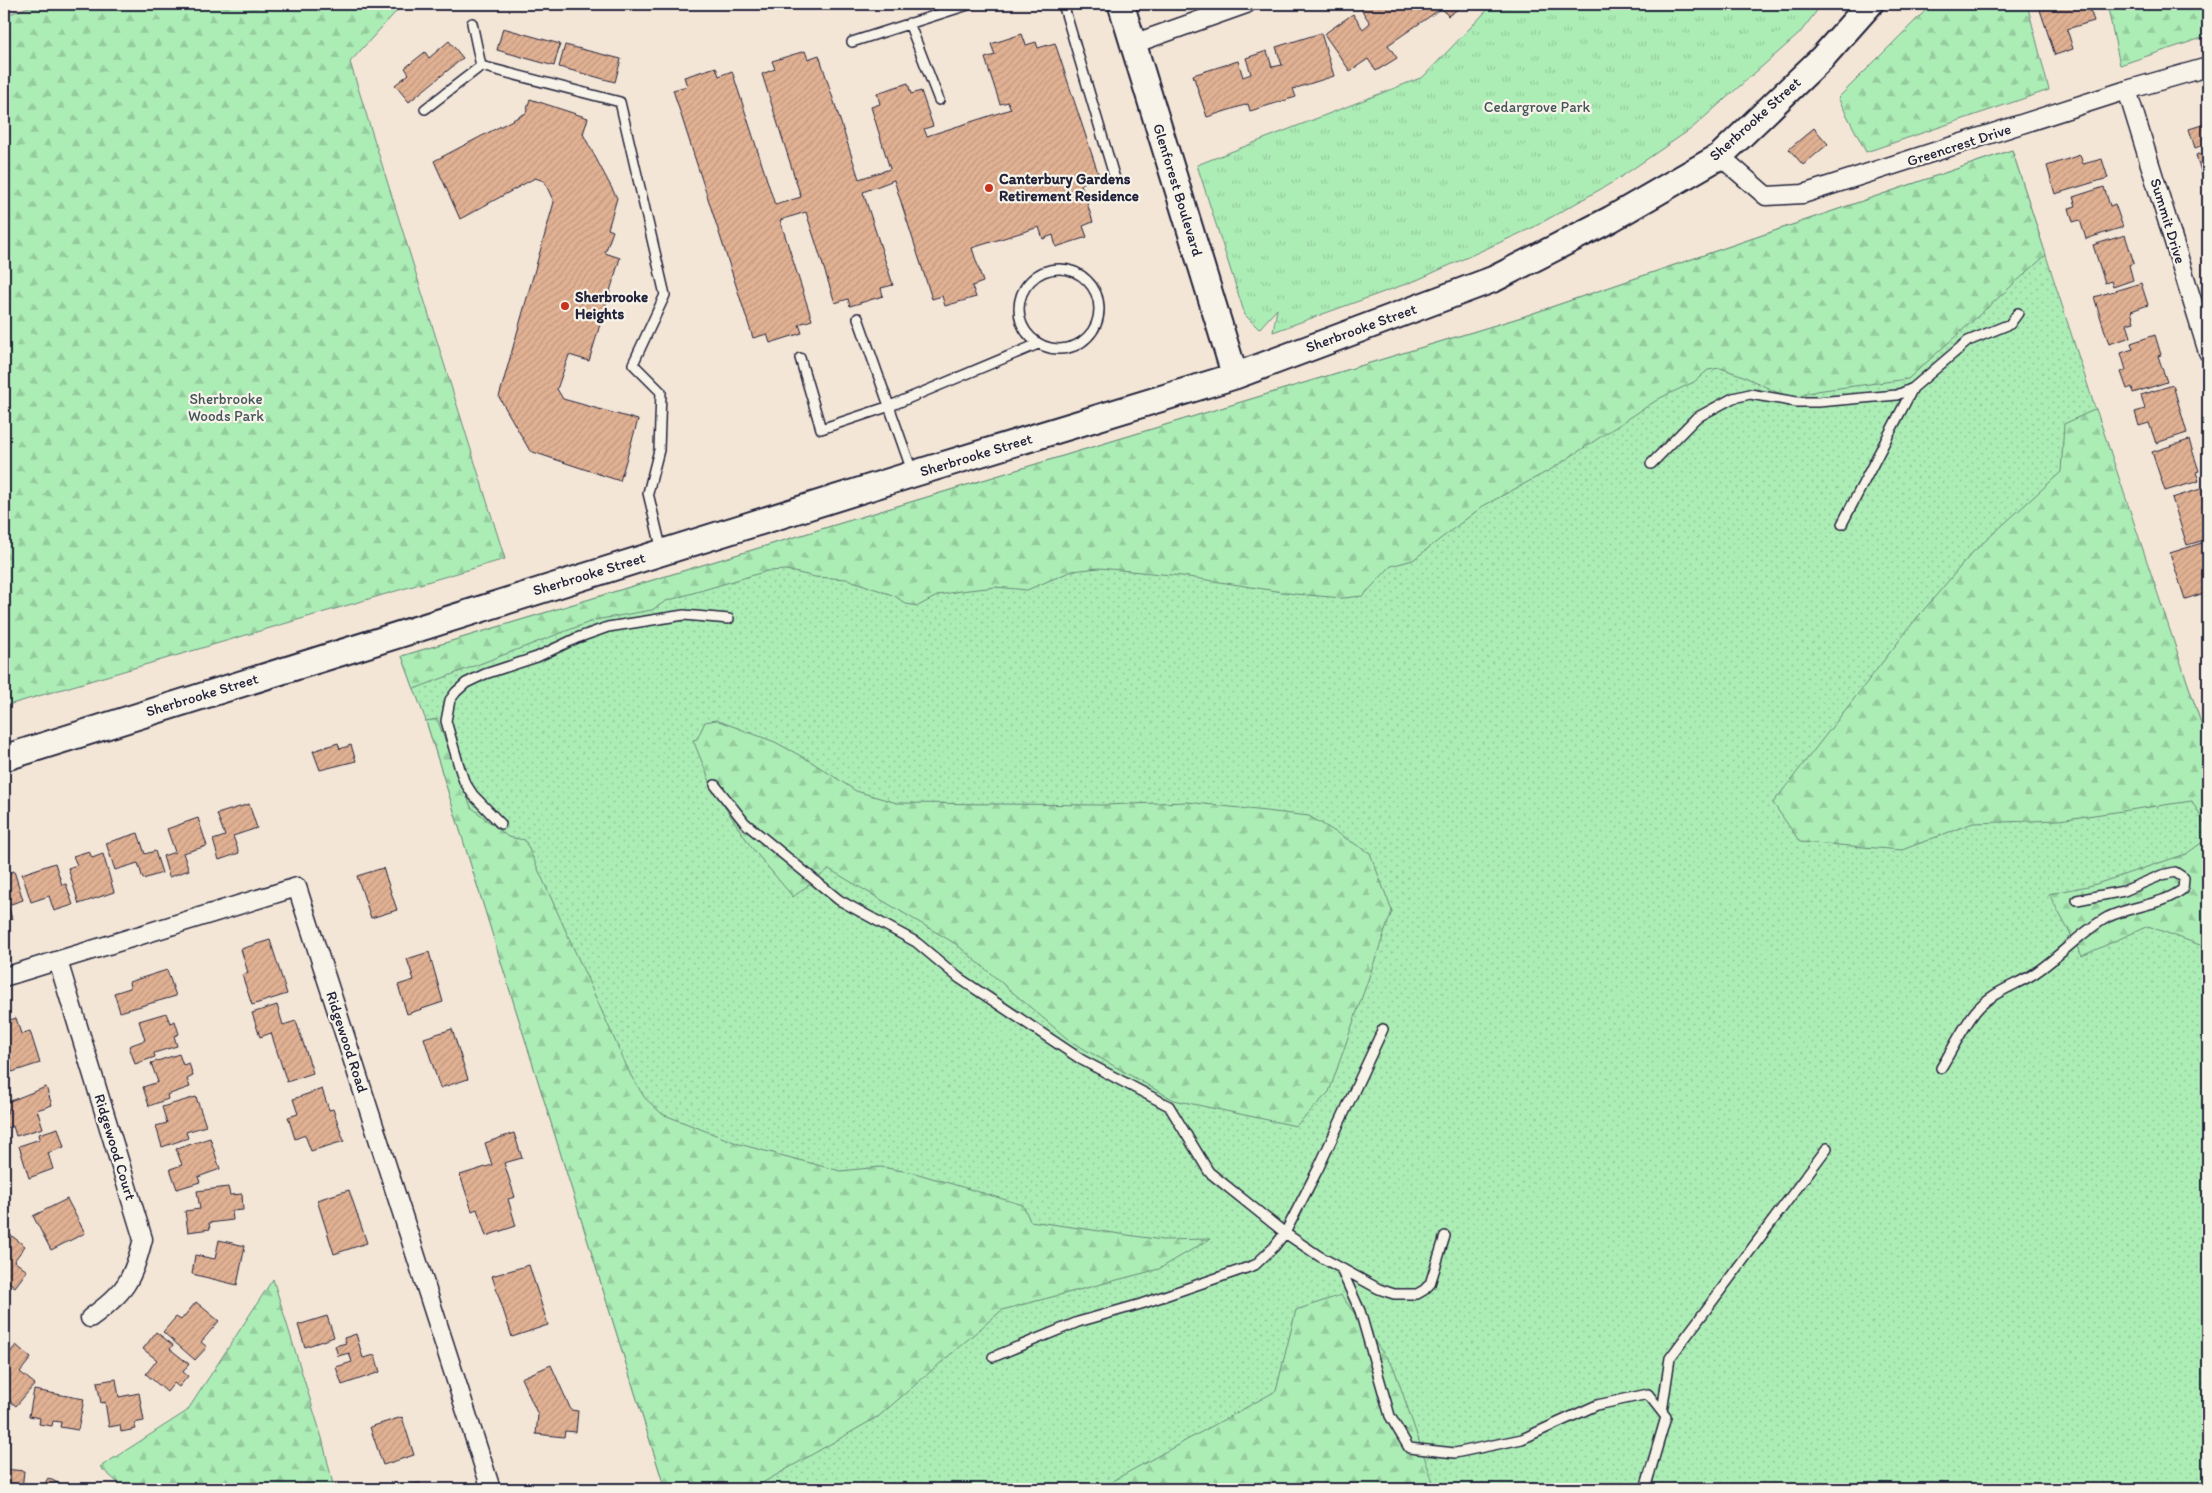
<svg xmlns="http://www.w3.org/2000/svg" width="2212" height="1493" viewBox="0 0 2212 1493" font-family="Itim,sans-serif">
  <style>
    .grass { fill: url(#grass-dots); stroke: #678878 }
    .forest { fill: url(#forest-firs); stroke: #678878 }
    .park { fill: url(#park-tufts); stroke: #678878 }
    .building { fill: url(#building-hatch); stroke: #22223b }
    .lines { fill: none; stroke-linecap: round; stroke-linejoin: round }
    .lane-casing { stroke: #22223b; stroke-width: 12 }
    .street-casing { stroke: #22223b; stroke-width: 21 }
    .secondary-casing { stroke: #22223b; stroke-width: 29 }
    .lane { stroke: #f7f3e8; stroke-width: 9 }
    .street { stroke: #f7f3e8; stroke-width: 18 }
    .secondary { stroke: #f7f3e8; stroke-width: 25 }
    .poi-dot { fill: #c8321e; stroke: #f7f3e8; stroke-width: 2 }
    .labels { text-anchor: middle; stroke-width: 4.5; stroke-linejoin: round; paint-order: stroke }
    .park-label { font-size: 15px; fill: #44555a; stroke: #f7f3e8 }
    .street-label { font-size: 15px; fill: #22223b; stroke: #f7f3e8 }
    .poi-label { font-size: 15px; font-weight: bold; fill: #22223b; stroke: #f7f3e8; text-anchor: start }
  </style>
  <defs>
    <pattern id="grass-dots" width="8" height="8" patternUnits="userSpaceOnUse" patternTransform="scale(1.25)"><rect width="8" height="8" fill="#acedb6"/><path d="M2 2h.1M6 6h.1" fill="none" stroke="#94cb9d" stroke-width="1.8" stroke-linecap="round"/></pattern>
    <pattern id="forest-firs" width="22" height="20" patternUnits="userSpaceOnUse" patternTransform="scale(1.25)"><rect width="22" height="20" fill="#acedb6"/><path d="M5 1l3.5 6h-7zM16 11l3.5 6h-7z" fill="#94cb9d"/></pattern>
    <pattern id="park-tufts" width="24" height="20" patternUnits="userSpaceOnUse" patternTransform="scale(1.25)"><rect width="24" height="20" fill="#acedb6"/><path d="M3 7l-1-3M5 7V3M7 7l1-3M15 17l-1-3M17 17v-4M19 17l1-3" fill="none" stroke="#94cb9d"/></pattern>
    <pattern id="building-hatch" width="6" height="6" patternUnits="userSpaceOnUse" patternTransform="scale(1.25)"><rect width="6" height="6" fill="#e1b193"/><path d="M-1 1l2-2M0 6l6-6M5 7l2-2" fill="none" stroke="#c19880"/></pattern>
  </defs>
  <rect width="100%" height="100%" fill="#f3e6d7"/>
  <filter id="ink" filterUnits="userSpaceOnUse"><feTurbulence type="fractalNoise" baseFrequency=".02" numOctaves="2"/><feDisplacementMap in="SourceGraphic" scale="10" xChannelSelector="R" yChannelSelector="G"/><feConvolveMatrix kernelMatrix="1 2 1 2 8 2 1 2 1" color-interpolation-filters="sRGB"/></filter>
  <g filter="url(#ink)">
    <!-- grass -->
    <path class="grass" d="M2012 150 2115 470 2208 744V1489H665L462 836 426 721 402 656 1522 317Z"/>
    <!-- forest -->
    <path class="forest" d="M37 4H403L350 62 505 559 8 705 4 691V16Z
      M1932 4H2027L2049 90 1866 152 1838 98Z
      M2107 4H2208V36L2120 65Z
      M2012 150 2046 255 1908 379 1816 391 1791 399 1741 375 1720 368 1708 370 1694 382 1660 398 1550 470 1483 506 1413 560 1391 566 1363 596 1343 598 1295 594 1182 576 1099 568 1072 571 1027 590 996 587 960 591 939 595 918 606 906 604 895 596 847 579 815 577 786 570 767 571 666 601 652 610 595 620 414 689 402 656 1522 317Z
      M2096 409 2208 744V830L2192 801 2059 820 1973 823 1902 850 1800 842 1773 803 1916 619 1972 553 2061 472 2064 424Z
      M437 719 471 807 508 837 525 840 631 1076 645 1098 662 1114 739 1144 840 1171 881 1167 915 1173 1023 1205 1030 1221 1162 1240 1210 1239 1159 1269 1002 1310 879 1416 752 1489H665L426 721Z
      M716 720 775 742 810 761 856 791 897 803 1102 805 1187 802 1309 816 1370 853 1392 911 1329 1092 1296 1126 1174 1100 1070 1041 956 944 829 869 793 897 752 848 714 791 693 740 697 739 705 722Z
      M2208 838V948L2148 926 2082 956 2049 894 2093 885 2186 854Z
      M273 1279 322 1438 334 1489H125L100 1467 187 1411Z
      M1341 1295 1394 1368 1434 1485 1433 1489H1103L1114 1480 1276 1391 1296 1310Z"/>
    <!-- park -->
    <path class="park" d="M1493 4H1822L1799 34 1691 129 1615 181 1534 227 1417 280 1273 332 1277 309 1259 329 1245 315 1197 165 1423 77Z"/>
    <!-- building -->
    <path class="building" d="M1369 4H1463L1464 5 1448 16 1442 8 1388 45 1397 58 1376 71 1368 59 1350 71 1324 34 1353 14 1363 29 1370 23 1361 9Z
      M2051 4H2088L2094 21 2067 29 2073 49 2055 55 2039 7Z
      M503 28 560 44 554 66 497 50Z
      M1321 33 1334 76 1293 89 1296 97 1250 111 1248 104 1207 117 1193 75 1238 61 1243 77 1251 74 1246 58 1267 51 1272 67 1282 65 1276 47Z
      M1022 34 1026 45 1036 42 1038 48 1055 43 1099 176 1081 184 1093 222 1083 226 1087 237 1056 247 1053 235 1043 239 1039 227 972 248 983 282 972 286 976 297 945 306 942 296 932 299 894 180 863 192 893 285 881 288 883 296 850 306 848 299 835 303 806 212 780 220 812 320 799 324 802 333 770 343 767 334 753 338 673 90 687 86 684 77 716 67 719 76 732 71 775 205 801 197 762 74 775 69 772 61 805 51 808 59 819 55 859 179 890 169 871 107 880 104 877 93 908 83 911 94 921 91 933 126 924 129 927 136 1011 109 1008 102 1000 104 985 58 995 55 991 44Z
      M449 41 463 58 409 102 395 85 409 74 405 68 425 52 429 58Z
      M565 45 621 59 615 82 559 67Z
      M530 99 588 118 583 134 617 198 608 229 613 231 605 253 620 258 589 361 569 355 557 389 563 399 638 420 620 481 530 451 499 397 554 202 544 181 535 178 460 219 434 161 526 113Z
      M2208 123V143L2195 148 2189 129Z
      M1814 128 1828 144 1803 165 1789 149Z
      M2208 152V177L2203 178 2196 155Z
      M2080 155 2083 164 2102 159 2108 178 2055 194 2047 166Z
      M2104 187 2110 206 2115 204 2123 227 2086 239 2080 220 2073 222 2069 208 2076 206 2073 197Z
      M2125 235 2134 263 2129 265 2133 280 2113 287 2111 281 2105 283 2093 245Z
      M2141 283 2148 305 2131 311 2134 322 2127 324 2131 337 2109 344 2094 297Z
      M2155 335 2161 355 2158 356 2167 382 2133 393 2132 387 2127 389 2121 372 2126 370 2121 353 2133 349 2131 343Z
      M2173 385 2187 433 2156 443 2149 423 2139 426 2135 412 2145 409 2141 395Z
      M2189 440 2199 471 2196 472 2199 481 2165 491 2152 452Z
      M2204 488 2208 501V539L2187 545 2172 498Z
      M2208 541V592L2185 599 2170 553Z
      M338 743 340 749 351 745 356 761 320 770 313 751Z
      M249 804 257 828 233 836 239 853 219 860 213 840 225 836 217 814Z
      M198 818 207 846 183 853 189 870 169 877 163 856 175 852 167 829Z
      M138 833 145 854 155 851 162 873 143 879 138 863 115 870 106 843Z
      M89 851 92 858 103 854 114 892 79 904 68 868 77 865 73 856Z
      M55 863 62 885 66 884 73 905 54 911 49 896 31 902 22 874Z
      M383 868 397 910 371 918 357 876Z
      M14 871 23 900 8 905 12 919 4 921V874Z
      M270 940 287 994 252 1005 242 975 248 973 241 949Z
      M429 952 443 1002 407 1014 398 985 414 980 407 959Z
      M167 970 176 996 120 1012 114 993 130 988 129 982Z
      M277 1005 283 1025 296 1021 313 1073 287 1082 271 1033 260 1037 252 1013Z
      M166 1013 170 1023 175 1021 179 1034 174 1036 177 1046 154 1053 155 1057 135 1064 129 1046 145 1040 139 1021Z
      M16 1018 21 1034 30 1031 40 1063 12 1072 4 1046V1022Z
      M452 1029 468 1079 440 1088 424 1038Z
      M179 1054 183 1065 189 1063 193 1076 187 1079 190 1087 167 1095 168 1099 149 1106 143 1087 158 1082 151 1063Z
      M46 1087 52 1105 37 1110 43 1128 16 1136 13 1126 6 1128 4 1121V1114L8 1113 5 1103Z
      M322 1089 329 1110 333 1109 344 1141 311 1151 305 1135 295 1139 288 1117 298 1114 293 1099Z
      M196 1097 206 1126 186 1132 188 1138 162 1147 156 1126 167 1123 162 1107Z
      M58 1128 64 1147 48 1153 53 1169 29 1178 19 1146 40 1139 39 1134Z
      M514 1133 522 1158 504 1163 515 1197 508 1199 516 1226 486 1236 477 1209 472 1211 460 1175 492 1165 485 1143Z
      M210 1138 220 1169 198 1177 200 1182 177 1189 170 1169 182 1165 176 1149Z
      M228 1187 230 1195 242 1194 243 1210 232 1211 233 1220 209 1223 210 1229 188 1232 185 1211 200 1209 197 1191Z
      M349 1190 367 1243 334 1254 317 1200Z
      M67 1199 85 1233 51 1250 33 1216Z
      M4 1230 25 1246 14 1261 27 1271 15 1287 4 1278Z
      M219 1240 245 1246 237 1285 192 1274 195 1255 215 1259Z
      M529 1265 548 1325 512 1337 492 1276Z
      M4 1286 9 1306 5 1307 8 1319 4 1320Z
      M196 1302 219 1321 201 1342 207 1347 195 1360 163 1332 176 1317 181 1320Z
      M327 1316 334 1337 305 1347 298 1325Z
      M156 1332 173 1345 170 1349 189 1364 183 1372 188 1376 179 1387 174 1383 167 1392 146 1374 157 1360 143 1349Z
      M356 1334 363 1358 375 1355 380 1372 342 1385 336 1367 352 1362 349 1353 338 1356 335 1346 346 1343 344 1338Z
      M16 1345 31 1358 20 1372 35 1384 16 1406 4 1396V1366L7 1363 4 1360Z
      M551 1365 571 1410 578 1411 576 1432 565 1431 564 1437 536 1434 538 1415 521 1378Z
      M116 1379 119 1397 139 1393 144 1421 134 1423 136 1429 121 1432 120 1425 109 1427 105 1402 101 1403 97 1382Z
      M34 1390 84 1399 78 1430 60 1427 61 1422 53 1421 52 1426 39 1424 40 1418 29 1416Z
      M402 1417 414 1455 383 1465 370 1427Z
      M4 1469 24 1471 22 1489H4Z
      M48 1478 70 1489H42Z
      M420 1483V1489H388V1487Z"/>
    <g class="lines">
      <!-- lane casing -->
      <g class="lane-casing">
        <path id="lane" d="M1063 4 1115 179
          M909 23 939 100
          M852 42 971 4
          M481 66 620 102 665 295 633 364 661 392 659 450 648 493 662 551
          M425 109 481 66 472 23
          M1019 309a40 40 0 1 1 80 0a40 40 0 1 1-80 0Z
          M858 318 912 471
          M800 358 821 429 890 406 1038 344
          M1651 464 1696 418 1733 398 1750 394 1797 402H1818L1897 395 1913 388 1968 341 2010 324 2018 313
          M1842 524 1913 388
          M715 785 745 823 839 900 916 942 959 978 1082 1060 1169 1106 1209 1172 1285 1233 1319 1256 1379 1289 1394 1294H1417L1424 1290 1430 1284 1445 1236
          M501 824 473 795 464 781 459 766 446 721 450 700 456 692 466 683 485 674 537 657 577 638 608 627 684 615 729 619
          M1941 1068C1952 1050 1962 1029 1975 1012 1990 993 2012 987 2032 975 2059 958 2080 932 2108 917 2133 905 2161 906 2183 889L2184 878 2175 872 2162 875 2124 891 2077 900
          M1341 1269 1360 1311 1390 1416 1409 1448 1455 1453 1522 1439 1597 1405 1648 1394 1666 1417 1645 1489
          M993 1357 1078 1322 1141 1304 1255 1265 1274 1247 1285 1233 1318 1169 1383 1029
          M1662 1412 1670 1358 1827 1148"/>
      </g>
      <!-- street casing -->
      <g class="street-casing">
        <path id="street" d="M1133 44 1246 4
          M2127 90 2208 352
          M1720 156 1766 196 1803 194 2127 90 2208 67
          M58 961 143 1239C132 1281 126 1292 90 1318
          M4 977 297 887 491 1489"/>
      </g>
      <!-- secondary casing -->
      <g class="secondary-casing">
        <path id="secondary" d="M1121 4 1235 376
          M4 758 913 474 1235 376 1494 279 1611 219 1720 156 1822 58 1870 4"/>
      </g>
      <!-- lane -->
      <use href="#lane" class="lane"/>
      <!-- street -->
      <use href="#street" class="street"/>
      <!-- secondary -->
      <use href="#secondary" class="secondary"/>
    </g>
  </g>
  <!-- markers -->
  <g class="poi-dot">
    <circle cx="989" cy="188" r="5"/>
    <circle cx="565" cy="306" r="5"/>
  </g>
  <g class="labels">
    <!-- park labels -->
    <g class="park-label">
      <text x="1537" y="112">Cedargrove Park</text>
      <text x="226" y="404">Sherbrooke<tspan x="226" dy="17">Woods Park</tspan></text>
    </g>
    <!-- street labels -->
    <g class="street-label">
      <text transform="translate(1755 119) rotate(-42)" y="5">Sherbrooke Street</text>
      <text transform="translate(1959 145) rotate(-18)" y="5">Greencrest Drive</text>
      <text transform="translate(1178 190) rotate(73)" y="5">Glenforest Boulevard</text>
      <text transform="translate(2168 221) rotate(73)" y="5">Summit Drive</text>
      <text transform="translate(1361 328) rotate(-20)" y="5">Sherbrooke Street</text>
      <text transform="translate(976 455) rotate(-17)" y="5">Sherbrooke Street</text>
      <text transform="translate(589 574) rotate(-17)" y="5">Sherbrooke Street</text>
      <text transform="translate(202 695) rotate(-17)" y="5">Sherbrooke Street</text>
      <text transform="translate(347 1042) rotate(72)" y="5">Ridgewood Road</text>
      <text transform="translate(115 1147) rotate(73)" y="5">Ridgewood Court</text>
    </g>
    <!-- poi labels -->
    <g class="poi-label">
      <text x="999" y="184">Canterbury Gardens<tspan x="999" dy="17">Retirement Residence</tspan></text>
      <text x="575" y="302">Sherbrooke<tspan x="575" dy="17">Heights</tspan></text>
    </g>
  </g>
  <!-- margin -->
  <rect width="2212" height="1493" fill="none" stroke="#f7f3e8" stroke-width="20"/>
  <rect x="10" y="10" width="2192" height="1473" fill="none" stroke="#22223b" stroke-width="2" filter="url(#ink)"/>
</svg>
